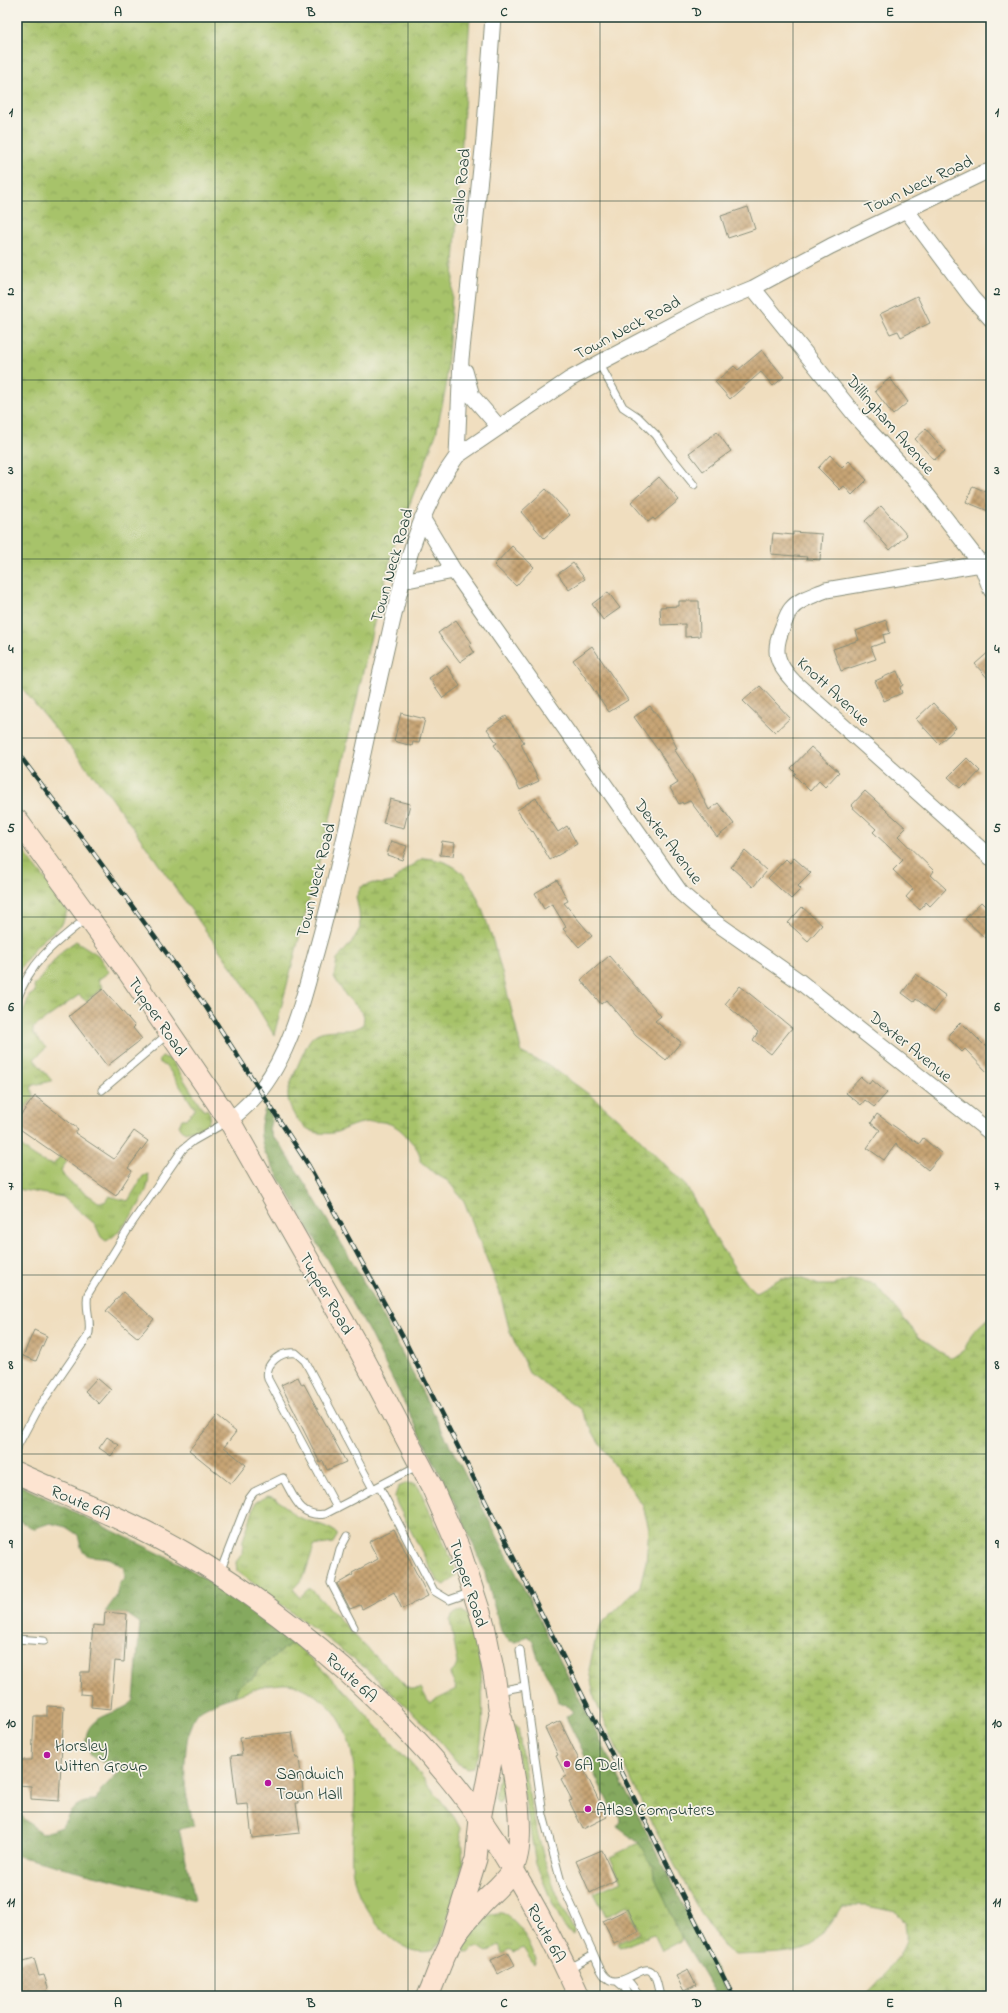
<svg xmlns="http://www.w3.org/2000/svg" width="1008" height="2013" viewBox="0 0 1008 2013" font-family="'Indie Flower',sans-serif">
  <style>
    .grass { fill: url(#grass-tufts); stroke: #63804f }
    .forest { fill: url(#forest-crowns); stroke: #527349 }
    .wetland { fill: url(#wetland-marsh); stroke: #63804f }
    .park { fill: url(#park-crowns); stroke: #63804f }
    .building { fill: url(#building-cross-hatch) }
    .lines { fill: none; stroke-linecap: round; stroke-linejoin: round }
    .lane-casing { stroke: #888e7a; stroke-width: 9 }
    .street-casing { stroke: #888e7a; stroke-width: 17 }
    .secondary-casing { stroke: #888e7a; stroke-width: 23 }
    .lane { stroke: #fff; stroke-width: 7 }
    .street { stroke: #fff; stroke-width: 15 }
    .secondary { stroke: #fde4d1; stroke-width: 21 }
    .rail-casing { stroke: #1f3d34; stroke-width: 4.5 }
    .rail { stroke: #f7f3e8; stroke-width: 3; stroke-dasharray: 9; stroke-linecap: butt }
    .grid { fill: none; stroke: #1f3d34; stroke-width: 1; stroke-opacity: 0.55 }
    .poi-dot { fill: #b5179e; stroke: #f7f3e8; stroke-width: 1.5 }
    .labels { text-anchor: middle; stroke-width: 3.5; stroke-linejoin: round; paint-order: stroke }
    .street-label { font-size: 17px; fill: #1f3d34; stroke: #f7f3e8 }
    .poi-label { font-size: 17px; fill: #1f3d34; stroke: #f7f3e8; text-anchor: start }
    .neatline { fill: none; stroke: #1f3d34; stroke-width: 1.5 }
    .grid-label { font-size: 13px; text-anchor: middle; font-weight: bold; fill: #1f3d34 }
  </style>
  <defs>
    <pattern id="grass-tufts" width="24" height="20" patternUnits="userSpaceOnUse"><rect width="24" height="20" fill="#a7c36a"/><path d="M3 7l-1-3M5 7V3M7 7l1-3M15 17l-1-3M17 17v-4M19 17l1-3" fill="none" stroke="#87a058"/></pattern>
    <pattern id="forest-crowns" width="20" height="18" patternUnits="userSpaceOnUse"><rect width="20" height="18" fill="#85a95e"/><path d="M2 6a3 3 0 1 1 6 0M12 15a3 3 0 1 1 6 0" fill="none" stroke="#6c8b4e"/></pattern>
    <pattern id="wetland-marsh" width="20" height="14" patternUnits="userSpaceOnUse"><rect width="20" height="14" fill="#a7c36a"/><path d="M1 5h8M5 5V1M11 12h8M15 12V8" fill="none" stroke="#87a058"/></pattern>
    <pattern id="park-crowns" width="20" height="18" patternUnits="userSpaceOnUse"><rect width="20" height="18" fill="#a7c36a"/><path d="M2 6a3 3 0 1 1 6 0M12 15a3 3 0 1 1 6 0" fill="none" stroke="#87a058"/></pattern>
    <pattern id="building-cross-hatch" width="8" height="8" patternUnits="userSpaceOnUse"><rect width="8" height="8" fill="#c7a474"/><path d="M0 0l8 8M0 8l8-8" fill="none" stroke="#a18760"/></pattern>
  </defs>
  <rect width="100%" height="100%" fill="#f7f3e8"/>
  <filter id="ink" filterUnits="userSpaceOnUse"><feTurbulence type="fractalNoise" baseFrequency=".025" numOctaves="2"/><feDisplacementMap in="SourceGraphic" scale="8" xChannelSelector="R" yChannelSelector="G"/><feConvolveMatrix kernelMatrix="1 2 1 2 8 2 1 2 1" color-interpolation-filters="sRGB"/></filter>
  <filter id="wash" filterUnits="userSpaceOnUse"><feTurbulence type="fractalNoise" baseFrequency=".012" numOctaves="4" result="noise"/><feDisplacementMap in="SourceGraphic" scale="16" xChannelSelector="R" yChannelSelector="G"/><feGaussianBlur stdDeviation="0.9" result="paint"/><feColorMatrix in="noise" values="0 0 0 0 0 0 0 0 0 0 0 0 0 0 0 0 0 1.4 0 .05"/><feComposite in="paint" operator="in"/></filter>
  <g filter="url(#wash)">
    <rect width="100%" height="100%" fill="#f0debf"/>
    <!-- grass -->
    <path class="grass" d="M17 843 56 893 64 901 67 911 62 924 37 945 17 973Z
      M76 941 98 955 109 972 98 980 103 988 86 1001 79 995 33 1028V1033L46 1048 34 1059 52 1081 33 1085 31 1088 34 1096 17 1119V1031L29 996 35 992 34 986 62 951Z
      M162 1057 168 1058 172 1061 204 1111 207 1109 210 1114C210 1130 197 1128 185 1132L179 1126 182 1119H186L195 1109 168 1068 158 1061Z
      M17 1142C23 1149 45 1166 54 1164L63 1152 70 1157 61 1170C65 1184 88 1193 98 1202H105L109 1196 128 1201 143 1176 148 1174C154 1190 121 1235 106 1241L101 1237 95 1224 63 1197 17 1189Z
      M407 1483 416 1484 419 1488 455 1568 456 1575 445 1585 437 1581 396 1502 395 1496 398 1487Z
      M268 1496C280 1498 286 1509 296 1516 309 1523 324 1523 337 1533V1536L333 1543 314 1546 304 1577 293 1589 300 1597 308 1589H311L360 1641 406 1686 412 1689 421 1688 429 1703 457 1689 450 1675 458 1663 450 1621C452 1615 455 1612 462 1611 467 1614 471 1618 473 1624 482 1646 489 1751 473 1767L467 1768 457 1763 425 1724 364 1667 237 1571 236 1562 242 1554 243 1540 254 1508 256 1502Z
      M293 1642 343 1689 415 1768 454 1817 460 1828 463 1861 458 1886 440 1943 434 1950C418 1955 403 1948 390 1937 373 1921 359 1902 354 1879 348 1854 355 1821 355 1794 355 1756 349 1714 313 1694 305 1689 297 1685 288 1684 271 1683 251 1690 235 1696 237 1683 244 1680 255 1676L259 1668Z
      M515 1724 518 1727C528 1797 540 1868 574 1930L573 1935 566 1930 552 1902 536 1864 514 1737Z
      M501 1763 505 1787 501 1801 498 1803 495 1798Z
      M639 1843 651 1864 654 1866 655 1878 681 1936V1941L662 1951 654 1934 620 1948 618 1943 640 1933 628 1906 606 1916 594 1893 621 1881 610 1857Z
      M502 1913C520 1920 528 1942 536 1959L534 1965 523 1948 513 1952 510 1949 503 1954 499 1946 487 1952 479 1947 473 1949 469 1953 464 1952C466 1935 483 1911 502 1913Z"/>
    <!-- forest -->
    <path class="forest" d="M266 1106 272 1117 269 1130 272 1137 279 1143 306 1185 355 1266 401 1351 509 1559 729 1996H717L681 1936 655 1878 654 1866 651 1864 639 1843 617 1827 620 1822 619 1814 611 1808 566 1717 573 1712 566 1705 558 1701C554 1683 540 1667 535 1649 534 1643 533 1638 527 1636L516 1642 509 1641 502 1634 484 1570 461 1516 368 1330 265 1153C259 1134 259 1125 266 1106Z
      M17 1484 183 1565 233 1596 293 1642 259 1668 252 1679C242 1681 237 1685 235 1696 223 1700 209 1704 198 1712 186 1722 184 1765 185 1781 186 1796 190 1811 194 1826L179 1829 195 1900 17 1856V1812L42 1834 62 1827C71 1810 75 1801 96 1801L101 1790 120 1771 119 1762H102L91 1755C89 1750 86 1744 86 1740 86 1713 122 1715 134 1700L140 1623 127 1614 105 1612 116 1597 119 1583 125 1578 124 1568C119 1565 113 1559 108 1558 85 1554 84 1562 78 1535L66 1527 50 1523 32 1529 17 1519Z"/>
    <!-- wetland -->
    <path class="wetland" d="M423 858C437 859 449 862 460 871 487 893 512 1015 522 1053L550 1066 594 1098 634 1133 686 1186 719 1244 741 1278 756 1292 781 1278H800L819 1285H833L852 1279 875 1284 919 1337 940 1352 952 1358 964 1350 973 1332 991 1315V1996H864C875 1987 904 1953 906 1940 907 1934 905 1927 905 1921L896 1912 867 1906H842C833 1919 824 1934 811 1945 799 1955 752 1954 735 1955L719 1941 695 1903 643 1806 595 1700 589 1670 596 1637 602 1623 640 1586 646 1561 649 1529 643 1506 598 1441 580 1409 529 1373 510 1332 500 1293 464 1201 448 1181 435 1174 420 1161C421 1151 414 1145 408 1138 393 1119 376 1119 354 1125 339 1130 338 1135 319 1133 303 1131 287 1111 288 1093 288 1087 306 1045 310 1040 322 1023 347 1036 363 1025L364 1016 362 1012 346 996 334 977 337 959 352 942 360 928 359 911 356 897 361 887 373 883 382 884 392 882 406 869Z"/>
    <!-- park -->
    <path class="park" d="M17 17H470L446 387 436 434 394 546 373 627 330 819 274 1035 240 979 111 797 17 682Z"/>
    <g id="blocks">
      <!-- building -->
      <path class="building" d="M748 207 755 229 728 238 721 216Z
        M917 296 930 323 901 337 898 331 890 334 880 314Z
        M762 350 784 377 773 386 761 372 730 399 715 382 734 366 738 370Z
        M890 378 908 402 893 415 875 391Z
        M926 429 945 451 934 460 915 439Z
        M717 432 731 451 703 471 689 453Z
        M830 455 842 468 849 461 867 480 852 495 844 486 840 490 818 468Z
        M659 477 679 500 655 520 653 518 648 522 631 502Z
        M973 486 991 494V512L966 502Z
        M546 489 570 515 544 538 521 512Z
        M881 506 907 535 890 550 865 521Z
        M793 532 822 534 820 560 806 559 807 557 771 554 773 533 793 535Z
        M512 546 534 567 516 586 494 565Z
        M573 563 585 579 569 590 558 574Z
        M608 592 620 608 603 620 592 604Z
        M679 601H699L700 636 685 637V624L661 625 660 607 679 606Z
        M456 620 472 643 469 644 474 652 460 662 438 633Z
        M886 620 890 633 883 635 885 642 871 647 876 659 841 671 833 649 859 640 856 631Z
        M592 646 628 700 609 712 573 660Z
        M991 650V682L975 664Z
        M447 666 460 686 443 698 429 678Z
        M897 671 903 685 900 687 902 693 884 701 875 681Z
        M760 686 790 718 775 732 743 701Z
        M933 703 956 728 939 744 916 719Z
        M650 706 668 730 677 748 674 749 692 776 709 810 718 803 734 824 717 837 690 801 683 804 682 802 679 804 670 788 678 783 660 753 634 717Z
        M401 713 425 719 419 743 413 742 412 746 394 741Z
        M506 716 524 742 521 744 539 781 520 790 508 765 494 745 497 743 487 729Z
        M811 747 839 772 825 787 819 781 810 791 794 775 796 773 791 768Z
        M967 758 980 771 966 786 964 784 960 788 948 777Z
        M865 791 906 828 898 836 934 871 931 875 946 889 930 906 926 902 920 910 906 897 913 889 893 870 903 860 873 832 876 829 851 806Z
        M536 798 558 832 567 826 577 844 550 860 533 831 532 832 517 810Z
        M390 799 410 804 404 828 383 823Z
        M391 841 407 846 402 860 387 855Z
        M442 841 455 843 453 856 440 855Z
        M745 851 767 871 753 887 731 867Z
        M794 858 811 873 798 886 801 889 791 899 768 878 786 859 790 863Z
        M557 880 568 901 564 903 592 936 579 947 563 929 566 927 552 904 544 909 535 893Z
        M981 902 991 912V930L985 938 965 919Z
        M802 907 822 925 808 941 788 923Z
        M609 956 661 1016 655 1021 681 1042 666 1060 636 1036 606 1000 601 1004 581 980Z
        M916 974 946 996 934 1012 916 999 914 1002 902 993Z
        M740 986 792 1028 771 1054 753 1040 758 1032 725 1004Z
        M103 989 135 1026 133 1028 142 1039 107 1066 69 1016Z
        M961 1022 991 1052V1076L965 1049 962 1052 949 1039V1034Z
        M861 1077 869 1084 872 1080 887 1093 874 1107 865 1100 861 1105 846 1093Z
        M35 1096 78 1129 75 1133 114 1159 134 1131 148 1141 128 1168 132 1171 116 1196 17 1127V1120Z
        M877 1114 919 1144 923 1138 942 1154 928 1170 896 1144 884 1160 867 1148 880 1130 871 1123Z
        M123 1292 154 1319 138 1338 106 1311Z
        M34 1330 47 1336 36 1361 23 1356Z
        M298 1377 302 1385 304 1384 346 1462 327 1470 323 1461 320 1463 281 1385Z
        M97 1378 111 1390 99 1404 85 1391Z
        M217 1416 236 1432 224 1447 246 1465 231 1484 189 1450Z
        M107 1437 119 1445 111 1456 99 1448Z
        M394 1529 428 1596 402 1609 394 1592 362 1609 360 1605 350 1609 337 1584 353 1575 352 1573 378 1559 369 1542Z
        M105 1612 127 1614 124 1662 115 1661 111 1709 91 1707 92 1695 80 1694 81 1672H89L93 1625 104 1626Z
        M47 1706 64 1707 59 1801 31 1799V1786L18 1785 20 1760H32L34 1716H47Z
        M560 1721 607 1817 583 1829 569 1801 572 1800 561 1779 566 1776 556 1756 558 1755 545 1728Z
        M292 1732 296 1758H299L303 1791H298L299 1803H296L300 1833 252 1838 248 1804 237 1805 231 1756 242 1755 240 1738Z
        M602 1850 616 1880 590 1893 576 1861Z
        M628 1909 639 1932 614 1944 603 1921Z
        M508 1952 515 1965 498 1974 491 1960Z
        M34 1958 39 1976 44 1975 48 1987 46 1996H17V1963Z
        M688 1970 696 1985 684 1991 676 1976Z"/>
    </g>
  </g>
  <g filter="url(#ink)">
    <use href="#blocks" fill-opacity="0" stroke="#888e7a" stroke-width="1"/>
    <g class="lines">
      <!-- lane casing -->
      <g class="lane-casing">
        <path id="lane" d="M599 363 623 407 638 417 656 435 669 454 694 485
          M17 1000C31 960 55 943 87 918
          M102 1090 168 1034
          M17 1447 35 1413 88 1336C93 1323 84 1308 88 1294L132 1223 183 1149 193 1141 228 1121
          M379 1486 434 1591 449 1600 472 1592
          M337 1508 268 1379C264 1363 281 1351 296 1353L305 1361 373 1489
          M347 1536 340 1549 331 1583 354 1627
          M220 1572 248 1500 254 1492 283 1478C294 1496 299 1518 325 1514L419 1465
          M17 1639 44 1641
          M520 1650 543 1815 561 1882 594 1955 568 1969
          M498 1691 525 1686
          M594 1955C597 1962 600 1970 604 1975 619 1994 643 1961 652 1972 657 1978 658 1989 660 1996
          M622 1980 630 1983 640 1996
          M618 1982 625 1988 628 1996"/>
      </g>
      <!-- street casing -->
      <g class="street-casing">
        <path id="street" d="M907 211 972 298 991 319
          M753 288 855 415 922 488 981 564 991 590
          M465 371 472 396 499 427
          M457 456 461 359 484 139 493 17
          M422 518 454 571
          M991 560 981 564 826 590C815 595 799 599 791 609 787 614 785 621 783 626 772 651 776 663 794 682L991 858
          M402 581 454 571 681 893 715 922 799 981 991 1133
          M229 1120C282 1084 299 1015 315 956 342 861 360 763 382 667 399 594 412 517 457 456L570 379 601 362 702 309 753 288 831 246 983 173 991 171"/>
      </g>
      <!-- secondary casing -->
      <g class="secondary-casing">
        <path id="secondary" d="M17 820 129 973 229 1120 354 1340 432 1487 460 1551 484 1625 494 1674 500 1714 480 1819 476 1859 448 1949
          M17 1473C74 1499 132 1522 185 1553 294 1617 408 1716 481 1820 519 1875 551 1935 579 1996
          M428 1996C435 1981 440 1963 448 1948 455 1935 465 1922 475 1911 486 1896 502 1887 512 1870 530 1839 511 1755 502 1720"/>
      </g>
      <!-- lane -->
      <use href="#lane" class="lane"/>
      <!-- street -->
      <use href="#street" class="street"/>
      <!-- secondary -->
      <use href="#secondary" class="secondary"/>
      <!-- rail casing -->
      <g class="rail-casing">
        <path id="rail" d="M17 752 89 847 206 1007 309 1166 403 1337 733 1996"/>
      </g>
      <!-- rail -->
      <use href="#rail" class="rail"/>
    </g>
  </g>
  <!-- grid -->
  <path class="grid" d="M215 17V1996M408 17V1996M600 17V1996M793 17V1996M17 201H991M17 380H991M17 559H991M17 738H991M17 917H991M17 1096H991M17 1275H991M17 1454H991M17 1633H991M17 1812H991"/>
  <!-- markers -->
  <g class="poi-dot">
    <circle cx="47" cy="1755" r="4"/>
    <circle cx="567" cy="1764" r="4"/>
    <circle cx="268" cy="1783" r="4"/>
    <circle cx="588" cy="1809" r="4"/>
  </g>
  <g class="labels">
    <!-- street labels -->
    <g class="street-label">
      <text transform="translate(918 184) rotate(-25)" y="6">Town Neck Road</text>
      <text transform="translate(460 186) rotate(-84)" y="6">Gallo Road</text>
      <text transform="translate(627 327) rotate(-28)" y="6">Town Neck Road</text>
      <text transform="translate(891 424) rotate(49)" y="6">Dillingham Avenue</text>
      <text transform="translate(391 565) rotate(-74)" y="6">Town Neck Road</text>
      <text transform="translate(834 691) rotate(43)" y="6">Knott Avenue</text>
      <text transform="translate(669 841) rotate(53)" y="6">Dexter Avenue</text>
      <text transform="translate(315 880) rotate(-76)" y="6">Town Neck Road</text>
      <text transform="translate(158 1016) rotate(56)" y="6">Tupper Road</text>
      <text transform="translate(911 1046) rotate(39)" y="6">Dexter Avenue</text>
      <text transform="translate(327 1293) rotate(60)" y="6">Tupper Road</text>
      <text transform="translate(81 1502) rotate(24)" y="6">Route 6A</text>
      <text transform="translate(469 1583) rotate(72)" y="6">Tupper Road</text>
      <text transform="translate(352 1677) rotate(43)" y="6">Route 6A</text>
      <text transform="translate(547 1933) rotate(62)" y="6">Route 6A</text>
    </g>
    <!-- poi labels -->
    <g class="poi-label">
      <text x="55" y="1751">Horsley<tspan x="55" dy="20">Witten Group</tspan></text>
      <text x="575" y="1770">6A Deli</text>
      <text x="276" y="1779">Sandwich<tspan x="276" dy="20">Town Hall</tspan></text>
      <text x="596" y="1815">Atlas Computers</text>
    </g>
  </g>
  <!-- margin -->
  <rect width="1008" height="2013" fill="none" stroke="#f7f3e8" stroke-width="44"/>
  <rect x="22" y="22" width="964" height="1969" class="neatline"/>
  <g class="grid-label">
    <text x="118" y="16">A</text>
    <text x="311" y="16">B</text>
    <text x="504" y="16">C</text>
    <text x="697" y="16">D</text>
    <text x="890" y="16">E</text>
    <text x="11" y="116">1</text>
    <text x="997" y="116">1</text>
    <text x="11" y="295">2</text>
    <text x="997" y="295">2</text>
    <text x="11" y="474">3</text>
    <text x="997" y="474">3</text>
    <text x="11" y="653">4</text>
    <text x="997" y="653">4</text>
    <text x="11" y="832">5</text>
    <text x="997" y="832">5</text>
    <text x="11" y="1011">6</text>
    <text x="997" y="1011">6</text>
    <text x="11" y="1190">7</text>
    <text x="997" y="1190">7</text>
    <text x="11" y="1369">8</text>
    <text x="997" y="1369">8</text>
    <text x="11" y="1548">9</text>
    <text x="997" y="1548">9</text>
    <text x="11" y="1727">10</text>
    <text x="997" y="1727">10</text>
    <text x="11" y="1906">11</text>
    <text x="997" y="1906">11</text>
    <text x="118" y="2007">A</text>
    <text x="311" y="2007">B</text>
    <text x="504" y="2007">C</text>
    <text x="697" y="2007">D</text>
    <text x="890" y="2007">E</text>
  </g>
</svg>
